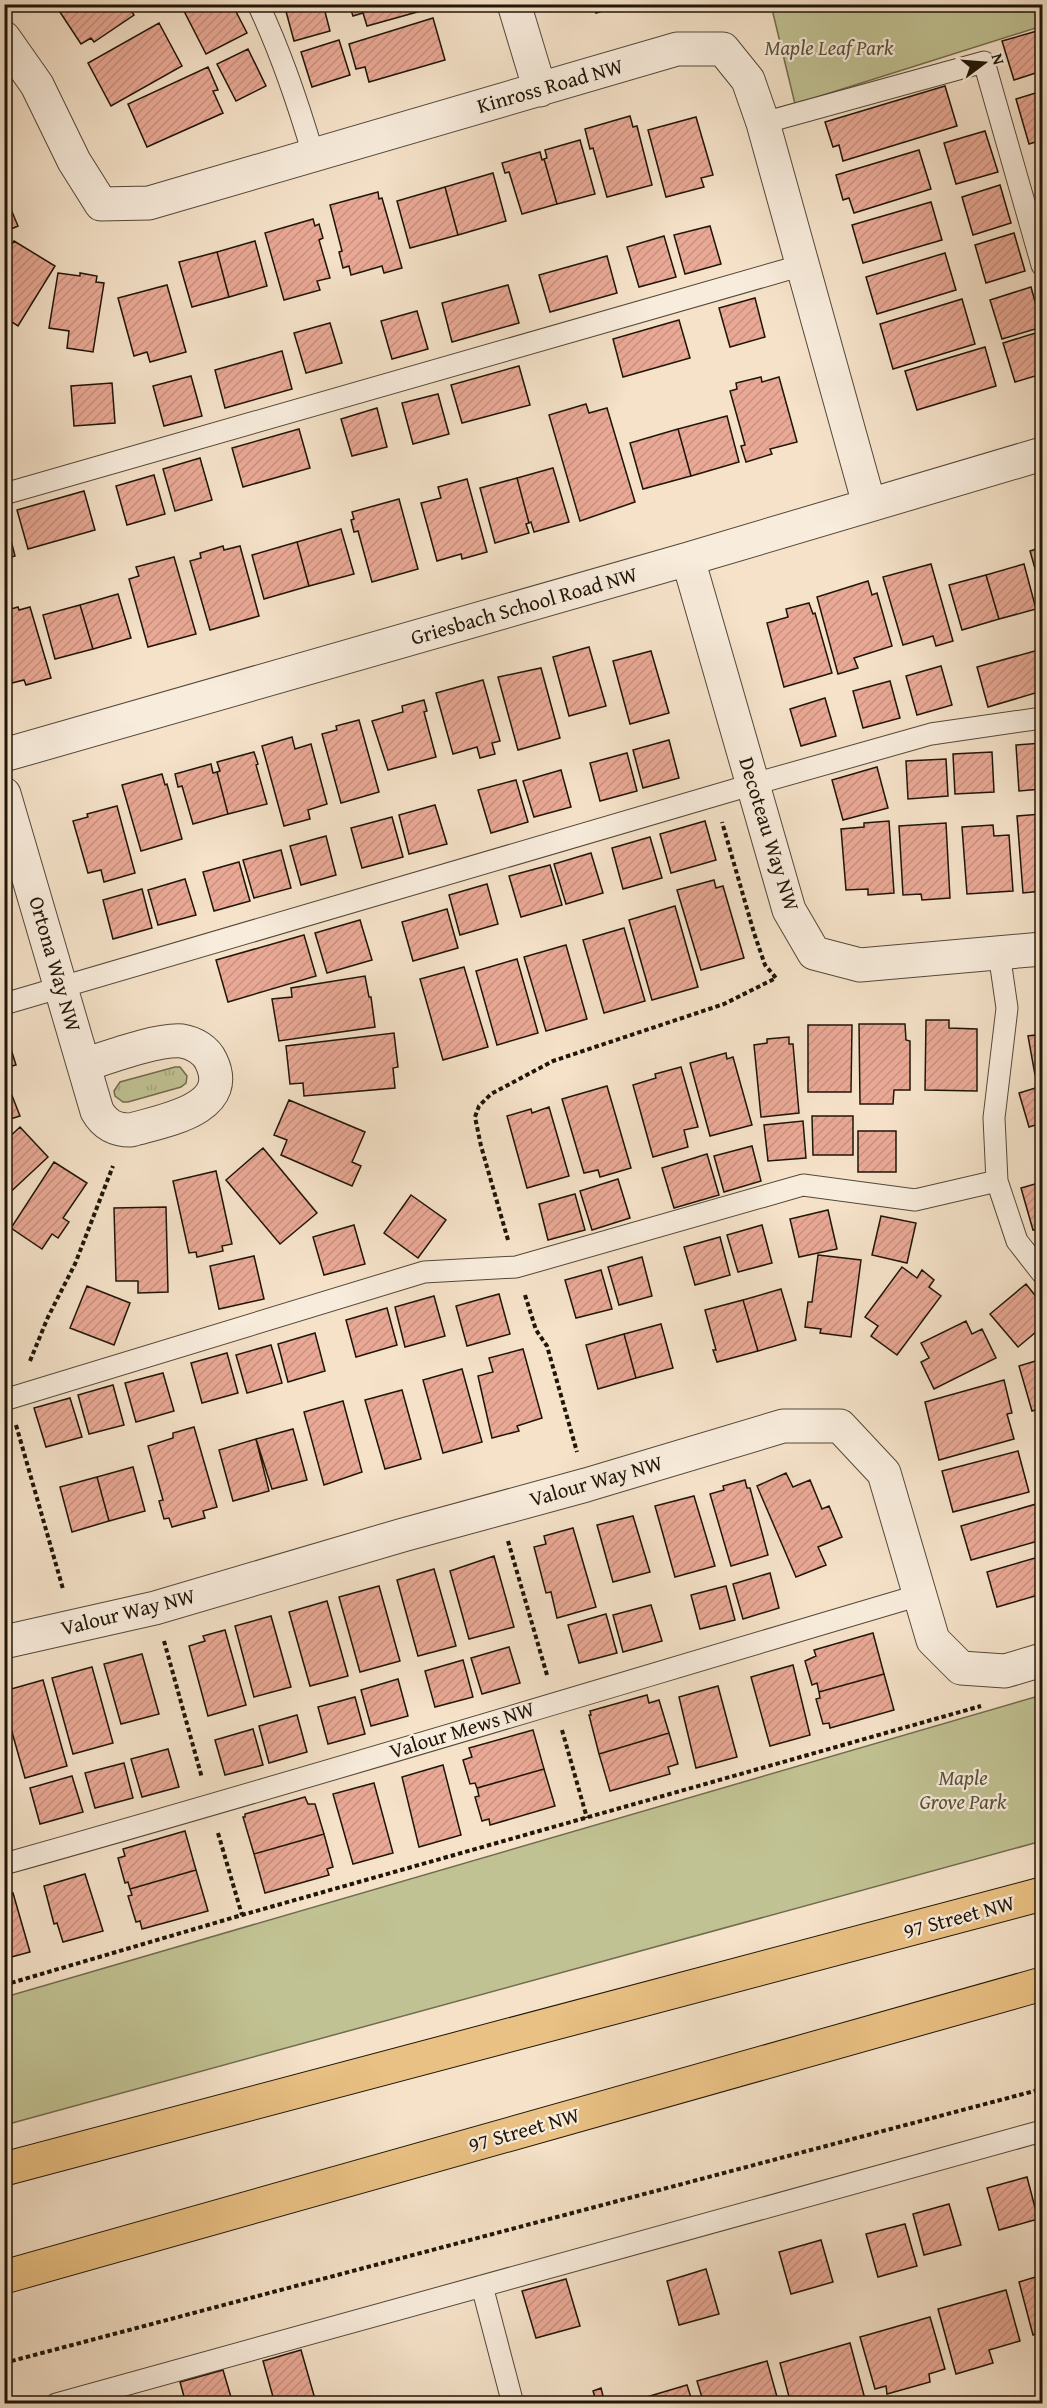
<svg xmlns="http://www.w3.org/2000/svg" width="1047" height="2408" viewBox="0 0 1047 2408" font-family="'Gentium Book Plus',serif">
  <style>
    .grass { fill: url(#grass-tufts); stroke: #706c4e; stroke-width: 1.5 }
    .green { fill: #c1c293; stroke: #706c4e; stroke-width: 1.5 }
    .building { fill: url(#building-hatch); stroke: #1f1508; stroke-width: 1.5 }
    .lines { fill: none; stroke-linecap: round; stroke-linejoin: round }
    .lane-casing { stroke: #544838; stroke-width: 23 }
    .street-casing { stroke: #544838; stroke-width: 35 }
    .primary-casing { stroke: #1f1508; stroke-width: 35 }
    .path { stroke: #1f1508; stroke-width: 4; stroke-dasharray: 4.5 3; stroke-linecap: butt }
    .lane { stroke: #f8ecdc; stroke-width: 21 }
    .street { stroke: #f8ecdc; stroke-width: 33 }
    .primary { stroke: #eac184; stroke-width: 33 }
    .labels { text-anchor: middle; stroke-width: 4.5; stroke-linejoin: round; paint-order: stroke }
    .park-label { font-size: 21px; font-style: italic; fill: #585239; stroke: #f8ecdc }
    .street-label { font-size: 21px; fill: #1f1508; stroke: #f8ecdc }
  </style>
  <defs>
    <pattern id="grass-tufts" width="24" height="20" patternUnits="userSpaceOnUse" patternTransform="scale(1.5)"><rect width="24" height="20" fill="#c1c293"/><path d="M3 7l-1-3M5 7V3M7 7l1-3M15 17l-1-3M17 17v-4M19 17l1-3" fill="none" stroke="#a5a67d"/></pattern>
    <pattern id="building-hatch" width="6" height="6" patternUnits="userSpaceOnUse" patternTransform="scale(1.5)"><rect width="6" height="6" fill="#eaa996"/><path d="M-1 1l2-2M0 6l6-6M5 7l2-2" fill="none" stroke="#c89180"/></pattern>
  </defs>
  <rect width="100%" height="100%" fill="#f5e2c9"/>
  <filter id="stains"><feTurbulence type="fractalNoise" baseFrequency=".00333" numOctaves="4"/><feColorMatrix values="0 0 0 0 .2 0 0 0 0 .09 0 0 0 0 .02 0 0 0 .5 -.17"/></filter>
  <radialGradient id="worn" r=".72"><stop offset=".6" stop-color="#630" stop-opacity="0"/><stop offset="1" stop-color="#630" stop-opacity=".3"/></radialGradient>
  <!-- grass -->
  <path class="grass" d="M175 1067H180L187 1076 186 1083 181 1087 128 1102H123L115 1096 114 1091 120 1082Z"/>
  <!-- green -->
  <path class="green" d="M771 5H1042V26L795 104Z
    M1042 1695V1841L5 2125V1997Z"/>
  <!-- building -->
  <path class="building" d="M58 4H127L134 15 94 42 91 38 81 44 56 6Z
    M198 4H232L247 33 206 54 184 11Z
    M284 4H323L330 31 294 41Z
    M349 4H446L367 26 363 13 353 16Z
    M582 4H626L596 13 594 9 591 10Z
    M433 18 445 60 369 82 365 67 356 69 349 44Z
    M159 23 182 66 111 106 88 63Z
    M1037 31 1042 50V71L1014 80 1002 41Z
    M339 40 350 75 312 87 301 52Z
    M248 49 266 86 236 101 217 64Z
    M208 67 218 90 213 91 223 113 147 147 128 104Z
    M945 86 957 126 843 161 839 145 833 147 825 122Z
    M1042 91V140L1029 144 1016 99Z
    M630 116 633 127 637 126 652 185 607 197 593 148 590 149 585 129Z
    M696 117 713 175 701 178 704 187 666 197 648 130Z
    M985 131 998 172 956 184 944 143Z
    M580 140 595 194 557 204 544 159 547 158 545 150Z
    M919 150 931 189 854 213 849 198 843 200 836 175Z
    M540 152 542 160 544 159 557 204 522 214 509 172 505 173 502 163Z
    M1042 158V180L1036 160Z
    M493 173 506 221 458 235 445 187Z
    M1000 185 1011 223 973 235 962 197Z
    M445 187 458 235 410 248 397 201Z
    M378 192 379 199 382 198 402 268 384 273 382 266 351 275 349 266 343 268 339 252 342 251 330 205Z
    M5 195 18 226 4 232V195Z
    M931 202 942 240 863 263 852 225Z
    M313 219 315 226 319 224 323 238 319 240 330 278 317 281 320 290 284 300 265 233Z
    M710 226 721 264 685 274 674 235Z
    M1014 233 1025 271 986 283 975 245Z
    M664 236 676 277 639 287 627 247Z
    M14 241 55 266 18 326 4 317V256Z
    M255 241 267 286 229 297 217 252Z
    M217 252 229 297 192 307 179 262Z
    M945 253 956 290 877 314 866 277Z
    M607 256 617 293 550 312 539 275Z
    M58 273 80 276V273L97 276 96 282 104 283 93 352 67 348 69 331 49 328Z
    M167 285 186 352 150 362 147 352 134 356 118 298Z
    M508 285 519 323 452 342 442 303Z
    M1031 287 1042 327 1002 339 990 300Z
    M755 298 765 337 730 347 719 308Z
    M962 299 975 344 893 369 880 324Z
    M417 311 428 349 392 359 381 321Z
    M679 320 690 358 623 377 613 339Z
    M330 323 342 363 306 373 294 333Z
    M1042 331V374L1015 382 1003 343Z
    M985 347 996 386 917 410 905 371Z
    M282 351 292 389 225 408 215 370Z
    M519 366 530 405 462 423 451 385Z
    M191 376 202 416 164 426 153 386Z
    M761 377 762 382 779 377 797 442 770 449 772 454 746 462 741 446 745 445 730 391 737 389 736 383Z
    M112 383 115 423 74 426 71 386Z
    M438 394 449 434 413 444 402 403Z
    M586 404 589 413 607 408 635 502 580 521 549 415Z
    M377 408 387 447 352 456 341 419Z
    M727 416 739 462 691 476 678 429Z
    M299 429 310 468 243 487 232 448Z
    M678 429 691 476 643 489 630 443Z
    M200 458 212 500 175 511 163 469Z
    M553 468 569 522 534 532 531 522 529 523 517 478Z
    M154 475 165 514 127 525 116 486Z
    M517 478 529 523 526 524 529 533 495 543 480 488Z
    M467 479 487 552 462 559 461 554 437 561 421 503 441 498 438 487Z
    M84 491 95 530 28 549 17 510Z
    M399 499 418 569 372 582 358 531 354 532 351 520 354 519 352 512Z
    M5 517 15 556 4 559V517Z
    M341 529 354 574 309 586 297 542Z
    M297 542 309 586 264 599 252 555Z
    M223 546 224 550 240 546 259 616 210 630 190 561 201 558 200 553Z
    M1042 547V593L1030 551Z
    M174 557 196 634 148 647 129 579 139 576 136 567Z
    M931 564 953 641 936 646 933 636 903 645 883 577Z
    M1024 564 1036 609 999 619 986 575Z
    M986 575 999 619 962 630 949 585Z
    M868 581 872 595 877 593 892 646 854 658 858 668 838 674 817 597Z
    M118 594 131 638 93 649 80 605Z
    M809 603 813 614 815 613 832 673 784 687 767 623 788 617 786 609Z
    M80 605 93 649 55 659 43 615Z
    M18 607 19 610 30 607 51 678 26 685 24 680 4 685V611Z
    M589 647 606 706 569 716 553 657Z
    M1042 649V691L988 707 977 667Z
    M651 651 669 713 630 724 613 661Z
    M941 666 952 705 917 715 906 676Z
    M541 668 560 738 518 750 498 677Z
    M483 680 500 741 492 743 495 754 480 758 477 747 453 754 436 693Z
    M890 681 900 718 863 728 853 691Z
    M825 698 836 736 801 746 790 709Z
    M424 700 427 711 424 712 436 757 388 770 372 721 403 712 402 706Z
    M359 720 379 792 341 803 322 734 337 730 336 726Z
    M292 737 295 749 311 744 327 804 308 810 310 819 284 826 262 746Z
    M669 740 679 778 643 788 633 750Z
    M1042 743V789L1019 791 1016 745Z
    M254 752 258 764 256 765 267 804 228 814 217 772 220 771 217 762Z
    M992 752 994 792 955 794 953 754Z
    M627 753 637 791 600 801 590 763Z
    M946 759 948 796 908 799 906 761Z
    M211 764 213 773 217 772 228 814 193 824 182 786 178 787 175 774Z
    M877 767 888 808 843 820 832 780Z
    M561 770 571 807 534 817 523 781Z
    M162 774 165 785 167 784 182 839 141 851 122 785Z
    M516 780 528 822 491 833 478 790Z
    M435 805 447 844 409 854 399 815Z
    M117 806 135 873 104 882 101 870 88 873 73 821 88 817 87 814Z
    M1042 814V891L1023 893 1017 816Z
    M392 817 403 857 362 868 351 828Z
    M705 821 716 860 671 873 660 834Z
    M889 821 894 893 868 895V889L846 890 841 829 864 827V823Z
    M946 823 950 898 922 900 921 894 903 895 899 826Z
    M993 825 994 836 1009 835 1013 891 967 894 962 827Z
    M326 836 336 875 301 885 290 846Z
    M650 837 662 878 623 889 612 848Z
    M281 850 291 888 254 898 243 860Z
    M591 853 603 893 566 904 554 864Z
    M239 862 250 901 214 911 203 872Z
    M550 865 562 905 521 917 509 876Z
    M185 879 196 915 158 925 148 890Z
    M714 880 716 888 723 886 744 958 701 970 677 890Z
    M487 884 498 924 460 935 449 895Z
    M142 889 152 928 113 939 103 900Z
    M675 906 698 987 652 1000 629 920Z
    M447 909 458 948 413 961 402 922Z
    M360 920 372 960 327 973 315 933Z
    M624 928 645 1001 604 1013 583 940Z
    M304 935 316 976 228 1002 216 960Z
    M566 945 587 1019 546 1031 524 957Z
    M517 959 538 1033 497 1045 476 971Z
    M464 967 488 1047 443 1060 420 979Z
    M365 976 369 997H371L375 1027 279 1041 272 999 292 997 291 988Z
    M926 1020H949V1028L977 1029V1091L925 1090Z
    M859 1024H905L906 1040 910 1041V1090H894L893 1104H860Z
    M808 1025H852L851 1092H808Z
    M4 1027 16 1065 4 1068Z
    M394 1033 398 1067 393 1068 395 1088 304 1096 303 1083 290 1084 286 1046Z
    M1042 1034V1074L1035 1075 1028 1036Z
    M789 1037V1044H793L799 1113 761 1117 754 1045 767 1043V1039Z
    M726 1053 727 1059 733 1057 752 1125 710 1136 690 1063Z
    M681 1067 698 1127 684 1130 688 1147 653 1157 633 1085 656 1078 655 1074Z
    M4 1075 20 1116 4 1121Z
    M607 1086 631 1168 600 1177 598 1170 584 1173 562 1099Z
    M1042 1086V1123L1029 1127 1019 1093Z
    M289 1100 365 1132 352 1162 361 1166 352 1186 281 1155 287 1140 274 1135Z
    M549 1107 569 1176 527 1188 507 1116 531 1109 532 1113Z
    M812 1116H853V1155H813Z
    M803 1121 806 1158 768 1161 764 1125Z
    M20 1127 48 1157 4 1198V1142Z
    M858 1131H896V1172H858Z
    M752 1146 761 1181 724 1192 714 1156Z
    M263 1148 317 1213 280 1244 226 1180Z
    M707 1154 719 1195 674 1208 662 1168Z
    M54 1162 87 1183 63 1218 69 1222 58 1238 52 1234 42 1249 11 1228Z
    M216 1171 232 1244 222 1246 223 1251 197 1257 196 1252 189 1253 173 1181Z
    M618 1179 630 1218 592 1230 580 1191Z
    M1042 1182V1228L1033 1230 1021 1188Z
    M575 1194 585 1230 548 1240 539 1204Z
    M411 1195 446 1220 418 1258 384 1233Z
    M166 1207 168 1292 138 1293V1281H116L114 1208Z
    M828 1210 837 1249 799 1257 790 1219Z
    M881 1216 916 1223 907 1263 872 1255Z
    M354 1225 365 1264 324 1275 313 1237Z
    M762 1225 772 1263 738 1272 727 1235Z
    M720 1237 730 1275 695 1285 684 1247Z
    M818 1255 861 1260 851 1337 820 1333 821 1329 805 1327 808 1302H812Z
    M254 1256 264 1299 219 1309 210 1266Z
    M642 1257 652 1296 619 1305 608 1267Z
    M902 1267 917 1278 922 1270 934 1280 929 1287 941 1296 897 1355 871 1336 878 1326 865 1317Z
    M601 1270 612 1309 576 1318 565 1280Z
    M1026 1284 1042 1304V1327L1018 1347 990 1314Z
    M87 1286 130 1303 114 1345 70 1328Z
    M781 1289 796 1340 758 1351 743 1300Z
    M499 1294 510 1334 467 1346 456 1306Z
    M434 1296 445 1336 405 1347 395 1307Z
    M743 1300 758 1351 717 1362 713 1350H716L705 1310Z
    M387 1308 397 1345 356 1357 346 1320Z
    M966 1321 972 1334 982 1329 996 1358 934 1389 921 1362 929 1358 921 1343Z
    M661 1324 673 1368 636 1378 624 1334Z
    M315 1333 325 1371 288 1382 278 1344Z
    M624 1334 636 1378 598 1389 586 1345Z
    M271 1345 282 1383 247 1393 236 1355Z
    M523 1349 542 1418 517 1426 519 1431 492 1438 478 1376 493 1372 489 1358Z
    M227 1353 238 1393 202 1403 191 1363Z
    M1042 1359V1408L1032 1411 1019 1366Z
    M462 1369 482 1442 443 1453 423 1380Z
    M163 1373 174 1411 136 1422 125 1383Z
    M1004 1380 1012 1413 1007 1414 1014 1439 939 1460 925 1402Z
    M113 1385 124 1425 89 1434 78 1395Z
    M402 1390 421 1459 385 1469 365 1400Z
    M70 1398 82 1437 46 1447 34 1408Z
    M343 1401 362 1472 324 1485 304 1412Z
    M194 1427 217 1507 203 1511 205 1518 172 1527 169 1518 164 1519 159 1501 163 1500 148 1446 173 1438V1433Z
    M293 1429 307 1480 272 1489 256 1439Z
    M256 1439 269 1491 233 1501 219 1450Z
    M1018 1451 1029 1492 953 1512 942 1471Z
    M133 1467 145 1511 109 1521 97 1477Z
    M786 1473 793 1487 810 1480 822 1509 829 1506 842 1537 818 1547 826 1565 796 1577 757 1486Z
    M97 1477 109 1521 72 1532 60 1487Z
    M745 1480 747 1488H750L768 1555 731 1566 710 1494 724 1490 723 1486Z
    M694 1496 715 1566 675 1577 655 1506Z
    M1036 1504 1042 1527V1540L971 1560 961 1526Z
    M633 1516 650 1572 613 1582 597 1525Z
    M573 1528 596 1607 557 1618 551 1592 546 1593 534 1547 546 1544 544 1536Z
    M494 1556 514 1627 469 1639 450 1571Z
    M1042 1556V1594L997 1607 987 1572Z
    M434 1569 456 1646 418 1656 397 1580Z
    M770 1573 779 1608 743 1619 733 1584Z
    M379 1586 400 1661 360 1672 339 1597Z
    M726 1586 735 1620 700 1629 691 1595Z
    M327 1601 348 1676 310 1686 289 1612Z
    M651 1605 662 1641 623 1652 613 1615Z
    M606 1614 617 1653 579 1663 568 1625Z
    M271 1616 291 1687 254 1697 235 1626Z
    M225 1630 246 1705 208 1716 189 1646 205 1641 203 1636Z
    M873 1633 884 1674 819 1692 817 1683 812 1685 805 1661 816 1656 814 1650Z
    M509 1647 520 1683 482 1694 471 1658Z
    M142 1654 159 1714 121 1724 104 1664Z
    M463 1660 473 1697 435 1707 425 1671Z
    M793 1665 810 1735 770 1746 751 1677Z
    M92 1667 113 1743 73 1754 52 1678Z
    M884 1674 894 1710 830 1728 829 1723 823 1724 816 1699 820 1698 819 1692Z
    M398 1679 408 1716 371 1726 361 1690Z
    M43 1680 67 1766 25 1778 4 1704V1691Z
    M718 1686 737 1757 696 1768 679 1697Z
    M647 1695 649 1703 659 1700 669 1733 599 1754 589 1715H591L590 1711Z
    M355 1697 365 1734 328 1744 318 1707Z
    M297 1715 307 1752 269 1763 259 1726Z
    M253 1729 263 1765 225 1775 215 1740Z
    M533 1730 544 1769 477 1788 475 1783 470 1784 463 1760 472 1757 469 1748Z
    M669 1733 678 1764 668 1767 670 1774 610 1791 599 1754Z
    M168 1749 179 1787 142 1797 131 1759Z
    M124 1763 133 1798 95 1808 85 1773Z
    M443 1765 461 1835 419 1847 402 1777Z
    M544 1769 555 1806 490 1825 489 1819 482 1821 475 1797 479 1796 477 1788Z
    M72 1776 83 1812 40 1824 30 1788Z
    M374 1783 393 1853 353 1864 333 1794Z
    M305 1797 308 1804H315L324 1834 254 1854 243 1817H245V1814Z
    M185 1831 196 1870 130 1889 128 1882 125 1883 118 1858 125 1856 123 1849Z
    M324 1834 333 1867 327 1869 329 1875 265 1893 254 1854Z
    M196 1870 208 1911 142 1929 140 1921 136 1922 128 1896 132 1895 130 1889Z
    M85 1874 103 1931 63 1942 57 1923 54 1924 44 1886Z
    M13 1893 30 1952 4 1959V1896Z
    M1027 2177 1038 2219 999 2230 987 2188Z
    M949 2204 961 2245 924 2255 913 2214Z
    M905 2224 917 2266 878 2277 866 2234Z
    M821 2240 833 2282 791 2294 779 2252Z
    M706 2269 719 2314 679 2325 667 2281Z
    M1042 2275V2332L1033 2335 1019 2282Z
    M566 2279 580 2326 536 2338 522 2291Z
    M1006 2290 1020 2341 989 2350 993 2363 956 2374 938 2309Z
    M930 2317 945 2369 929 2374 930 2382 887 2394 886 2386 875 2389 860 2337Z
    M850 2343 865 2399 850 2404H791L780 2363Z
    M301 2350 315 2399 299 2404H275L263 2361Z
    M767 2361 779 2404H704L697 2381Z
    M223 2370 233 2404H186L180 2382Z
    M687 2385 693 2404H623Z
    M601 2388 605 2404H597L593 2391Z"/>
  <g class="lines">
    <!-- lane casing -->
    <g class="lane-casing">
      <path id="lane" d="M258 4C281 53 298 103 313 154
        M763 123 984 62 1042 265
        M4 494 803 265
        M999 953 1007 1008 994 1118 997 1181 1017 1241 1042 1273
        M4 1004 754 784 931 734 1042 718
        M4 1400 424 1272 516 1267 803 1185 915 1200 997 1181
        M4 1864C311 1778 615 1685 920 1595
        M482 2286 513 2404
        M56 2404 1042 2131"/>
    </g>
    <!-- street casing -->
    <g class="street-casing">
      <path id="street" d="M514 4 540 90
        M4 38 37 85 74 161 101 204 149 203 677 49H723L748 80 763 123 869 504
        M688 559 789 910 814 953 860 965 1042 949
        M4 755 688 559 1042 454
        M4 794 97 1111C105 1125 115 1130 131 1130 161 1121 235 1110 211 1061 206 1050 194 1043 182 1041 157 1039 109 1057 84 1065
        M4 1642 155 1608 403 1535 586 1485 783 1426H840L884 1473 933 1640 961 1668 1005 1671 1042 1660"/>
    </g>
    <!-- primary casing -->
    <g class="primary-casing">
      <path id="primary" d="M4 2169 1042 1894
        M4 2277 1042 1984"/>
    </g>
    <!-- path -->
    <path class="path" d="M508 1240 481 1146 475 1117 479 1106 491 1094 553 1061 724 1004 776 978 765 965 754 933 722 822
      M525 1295 536 1330 547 1346 577 1452
      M30 1361 48 1317 75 1264 113 1166
      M16 1425 63 1589
      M508 1541 547 1675
      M164 1641 202 1778
      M562 1730 587 1818
      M218 1833 242 1915
      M4 1985 242 1915 981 1706
      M4 2363 1042 2089"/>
    <!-- lane -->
    <use href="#lane" class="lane"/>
    <!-- street -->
    <use href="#street" class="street"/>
    <!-- primary -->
    <use href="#primary" class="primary"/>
  </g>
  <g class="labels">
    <!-- park labels -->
    <g class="park-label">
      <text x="829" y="55">Maple Leaf Park</text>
      <text x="963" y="1785">Maple<tspan x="963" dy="24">Grove Park</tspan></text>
    </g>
    <!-- street labels -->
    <g class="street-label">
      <text transform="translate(550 86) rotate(-16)" y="7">Kinross Road NW</text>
      <text transform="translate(524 606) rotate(-16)" y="7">Griesbach School Road NW</text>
      <text transform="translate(769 834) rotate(73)" y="7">Decoteau Way NW</text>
      <text transform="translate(55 964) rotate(74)" y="7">Ortona Way NW</text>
      <text transform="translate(596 1481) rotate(-16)" y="7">Valour Way NW</text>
      <text transform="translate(128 1612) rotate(-14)" y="7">Valour Way NW</text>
      <text transform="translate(462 1730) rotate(-17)" y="7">Valour Mews NW</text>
      <text transform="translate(959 1917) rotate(-15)" y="7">97 Street NW</text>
      <text transform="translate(524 2130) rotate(-16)" y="7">97 Street NW</text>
    </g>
  </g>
  <!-- margin -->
  <rect width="1047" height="2408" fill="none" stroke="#f5e2c9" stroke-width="24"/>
  <rect x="6" y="6" width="1035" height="2396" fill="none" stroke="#1f1508" stroke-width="3"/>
  <rect x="12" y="12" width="1023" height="2384" fill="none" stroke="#1f1508" stroke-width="1.5"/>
  <!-- north arrow -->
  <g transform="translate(984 63) rotate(74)" stroke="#f8ecdc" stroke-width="4.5" paint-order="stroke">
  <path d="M0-4.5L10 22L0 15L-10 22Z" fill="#1f1508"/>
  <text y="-9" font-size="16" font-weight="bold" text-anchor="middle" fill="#1f1508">N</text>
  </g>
  <rect width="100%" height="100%" filter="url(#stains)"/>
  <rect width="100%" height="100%" fill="url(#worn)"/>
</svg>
